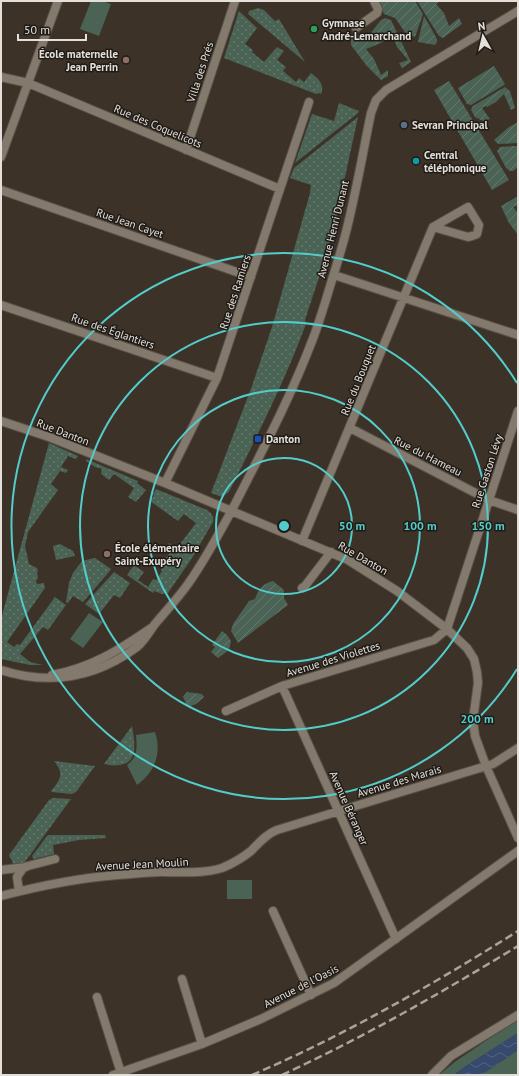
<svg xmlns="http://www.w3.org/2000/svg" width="519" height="1076" viewBox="0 0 519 1076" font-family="'PT Sans',sans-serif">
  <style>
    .grass { fill: url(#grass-dots) }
    .park { fill: #4a6355 }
    .garden { fill: url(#garden-furrows) }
    .water { fill: url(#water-waves) }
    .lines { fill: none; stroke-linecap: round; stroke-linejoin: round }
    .minor-casing { stroke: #595148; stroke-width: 10 }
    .minor { stroke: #84796d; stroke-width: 8 }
    .rail { stroke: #aaa39b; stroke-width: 2.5; stroke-dasharray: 8 4; stroke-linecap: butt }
    .ring { fill: none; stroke: #52cdcc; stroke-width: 2 }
    .leisure-dot { fill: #2e9e5b; stroke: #1f1b16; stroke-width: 1.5 }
    .education-dot { fill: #8d6e63; stroke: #1f1b16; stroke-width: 1.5 }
    .service-dot { fill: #5c6f8a; stroke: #1f1b16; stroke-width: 1.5 }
    .culture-dot { fill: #0f9aa8; stroke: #1f1b16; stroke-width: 1.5 }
    .transit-dot { fill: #1a4fb4; stroke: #1f1b16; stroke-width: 1.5 }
    .labels { text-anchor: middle; stroke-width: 3; stroke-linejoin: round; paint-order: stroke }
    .poi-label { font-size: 11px; font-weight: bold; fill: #e5dfd9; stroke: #1f1b16; text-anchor: start }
    .street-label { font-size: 11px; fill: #e5dfd9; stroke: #1f1b16 }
    .centre { fill: #52cdcc; stroke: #1f1b16; stroke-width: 2 }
    .ring-label { font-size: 12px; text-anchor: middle; font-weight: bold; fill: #52cdcc; stroke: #1f1b16; stroke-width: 3; stroke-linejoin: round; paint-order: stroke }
  </style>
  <defs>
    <pattern id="grass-dots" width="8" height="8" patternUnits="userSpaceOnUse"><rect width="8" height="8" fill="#4a6355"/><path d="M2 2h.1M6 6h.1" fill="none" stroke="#64796d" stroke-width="1.8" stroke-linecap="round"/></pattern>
    <pattern id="garden-furrows" width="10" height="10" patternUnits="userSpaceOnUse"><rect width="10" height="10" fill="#4a6355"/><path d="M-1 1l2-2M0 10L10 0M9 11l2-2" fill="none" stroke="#64796d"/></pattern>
    <pattern id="water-waves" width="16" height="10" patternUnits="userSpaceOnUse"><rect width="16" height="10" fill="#354a6c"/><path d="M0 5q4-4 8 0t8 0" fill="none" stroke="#526480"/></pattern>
  </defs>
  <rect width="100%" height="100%" fill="#3c3228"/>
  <!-- grass -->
  <path class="grass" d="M258 8 264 10 275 21 279 19 305 62 248 14 249 11Z
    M239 11 257 28 245 44 253 50 252 52 264 62 277 47 284 51 277 60 286 67 283 71 296 82 299 78 304 82 311 73C319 79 325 85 321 94L319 93 316 94 224 58Z
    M339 103 359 111 358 113 295 163 312 114 334 121Z
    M358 117 335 223 322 268 305 320 306 324C284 383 257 436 229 492L222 497 211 493 252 386 272 327 310 193 311 185 290 178 294 168Z
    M49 443 78 456 76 459 68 456 61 467 68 470 66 473 60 471 51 484 58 490 28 532 25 546 29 564 37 568 38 572H37L38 579 36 580 37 584 44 583 45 588 7 642 14 647 17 644 20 645 55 597 66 605 48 630 43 627 20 654 30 662 43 665H30L1 659V619Z
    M86 459 138 481 137 483 146 490 136 502 128 497 134 488 114 474 109 480 101 474 102 469 95 467 86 461Z
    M156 489 207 510C212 514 214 516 213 522L192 558 168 593 162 594 154 591 153 593 127 575 134 565 144 572 138 580 148 587 153 579 156 580 162 571 161 569 168 560 166 558 173 549 168 545 169 543 177 548 196 523 184 514 178 521 150 501 154 496 153 494Z
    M60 544 73 551 75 556 56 560 53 546Z
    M95 558 111 569 109 572 83 602 73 596 68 603 66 602 69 583 73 573 82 561Z
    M114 572 130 583 120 598 114 595 99 614 85 604Z
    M132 726C134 740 140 763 119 765 114 766 109 765 104 764Z
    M54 761 95 766 76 792 72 794 52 792 51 791C60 780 65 774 54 761Z
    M53 798 71 799 24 863 14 865 9 855 49 800Z
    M48 835H105L106 838 79 840 53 845 54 854 34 859 32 856Z"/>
  <!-- park -->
  <path class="park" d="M91 1H102L111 4 99 36 80 29Z
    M89 613 103 622 83 648 70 639Z
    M155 732C162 753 155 772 137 785L127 765C138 757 137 747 136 735Z
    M227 880H252V899H227Z
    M518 1019V1033L466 1066 454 1075H439L456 1061Z
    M518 1050V1075H481Z"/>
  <!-- garden -->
  <path class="garden" d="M378 1H415L423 14 415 37 405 32 395 18 384 14Z
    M417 1H440L436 4 444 13 449 26 459 18 462 24 443 38 439 36Z
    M424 16 437 39V42L435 45 418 42Z
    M385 18 391 20 411 62 402 68 399 63 408 60 397 47 392 34 381 43 366 49 374 59 381 75 388 70V76L381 80 366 65 351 45V38L354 32 366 39 381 20Z
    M494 66 505 84 504 85 471 105 467 104 458 88Z
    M449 81 509 180 492 190 434 90Z
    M505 87 510 91 515 108 511 110 504 94 496 102 487 107 486 106 482 108 490 119 483 121 475 117 471 110 473 106Z
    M518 122V143L498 144 494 140 509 127Z
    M513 146H518V167L513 171H510L506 168 497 151 500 147Z
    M518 196V205L513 207 518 213V235L509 223 501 206Z
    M273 581 284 590V598L288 605 238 643 231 631 233 624 249 601 255 599C258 590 263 583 273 581Z
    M222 631 227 635 231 641 229 650 218 658 211 652 215 647 212 645Z
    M187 692 202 694 204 697 196 704 188 707 183 697Z"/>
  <!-- water -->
  <path class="water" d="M518 1033V1050L481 1075H454L466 1066Z"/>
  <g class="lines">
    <!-- minor casing -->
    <g class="minor-casing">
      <path id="minor" d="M356 28 377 13 378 9 374 1
        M1 77 28 83 280 189
        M186 150 235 1
        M1 157 58 1
        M1 190 251 277
        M468 207 479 225 477 234 472 236 468 237 433 227Z
        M334 275 518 335
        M1 305 217 378
        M1 421 49 437 165 483 348 560 397 591 447 629 467 648 474 659 477 672 478 683 473 720 475 736 486 766 518 838
        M350 428 489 500 518 510
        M165 483 217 378 309 102
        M302 541 433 227
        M302 588 305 586 331 552
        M1 670C51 686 95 678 137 647 145 640 149 632 155 624 166 611 178 598 188 584 205 560 219 534 233 508 261 453 290 399 312 341 317 329 321 315 325 303 332 279 340 256 346 232 356 193 363 152 371 113L376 100 386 90 518 11
        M52 675C91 668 119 650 151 628
        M282 686 396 939
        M226 711 282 686 434 640 447 629 518 411
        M1 870 26 867
        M19 891 17 877 24 867 55 859
        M1 896C39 886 79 878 118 875 133 874 147 872 161 872 181 872 202 874 222 868 232 864 242 858 251 851 259 843 266 834 277 830L493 764 518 748
        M273 911 311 995
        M182 979 202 1044
        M97 997 121 1073
        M113 1075 202 1044 261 1019 334 983 518 851
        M432 1075 451 1056 518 1015"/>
    </g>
    <!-- minor -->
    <use href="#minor" class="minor"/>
    <!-- rail -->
    <path class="rail" d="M252 1075C345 1035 432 985 518 931
      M282 1075C364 1037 441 993 518 946"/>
  </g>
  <!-- distance rings -->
  <g class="ring">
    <circle cx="284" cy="526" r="68"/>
    <circle cx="284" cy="526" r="136"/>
    <circle cx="284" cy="526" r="204"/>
    <path d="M517 669A273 273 0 1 1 517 383"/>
  </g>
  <!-- markers -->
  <circle class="leisure-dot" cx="314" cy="29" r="4"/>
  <g class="education-dot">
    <circle cx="126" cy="60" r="4"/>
    <circle cx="107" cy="554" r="4"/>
  </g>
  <circle class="service-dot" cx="404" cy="125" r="4"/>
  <circle class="culture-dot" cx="416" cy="161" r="4"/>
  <rect class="transit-dot" x="254" y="435" width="8" height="8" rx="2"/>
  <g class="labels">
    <!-- poi labels -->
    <g class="poi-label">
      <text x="322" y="27">Gymnase<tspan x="322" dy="13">André-Lemarchand</tspan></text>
      <text x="118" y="58" text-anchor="end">École maternelle<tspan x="118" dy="13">Jean Perrin</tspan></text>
      <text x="412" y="129">Sevran Principal</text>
      <text x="424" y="159">Central<tspan x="424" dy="13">téléphonique</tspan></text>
      <text x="266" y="443">Danton</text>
      <text x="115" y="552">École élémentaire<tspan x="115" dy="13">Saint-Exupéry</tspan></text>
    </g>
    <!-- street labels -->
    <g class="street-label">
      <text transform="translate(200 72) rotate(-72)" y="4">Villa des Prés</text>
      <text transform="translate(158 126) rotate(23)" y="4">Rue des Coquelicots</text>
      <text transform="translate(130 223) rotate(19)" y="4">Rue Jean Cayet</text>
      <text transform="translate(333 229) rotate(-76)" y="4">Avenue Henri Dunant</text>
      <text transform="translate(235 292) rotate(-72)" y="4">Rue des Ramiers</text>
      <text transform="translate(113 331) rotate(19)" y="4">Rue des Églantiers</text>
      <text transform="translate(358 380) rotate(-68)" y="4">Rue du Bouquet</text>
      <text transform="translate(63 432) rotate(21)" y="4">Rue Danton</text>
      <text transform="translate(428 456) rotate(27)" y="4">Rue du Hameau</text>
      <text transform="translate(487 471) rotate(-72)" y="4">Rue Gaston Lévy</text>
      <text transform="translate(363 558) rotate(30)" y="4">Rue Danton</text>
      <text transform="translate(333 659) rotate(-17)" y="4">Avenue des Violettes</text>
      <text transform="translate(399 781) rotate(-17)" y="4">Avenue des Marais</text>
      <text transform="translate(349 808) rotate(66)" y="4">Avenue Béranger</text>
      <text transform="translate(142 864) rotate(-3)" y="4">Avenue Jean Moulin</text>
      <text transform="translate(301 986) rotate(-27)" y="4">Avenue de l'Oasis</text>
    </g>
  </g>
  <circle cx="284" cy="526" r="6" class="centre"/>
  <g class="ring-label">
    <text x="352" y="530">50 m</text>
    <text x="420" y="530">100 m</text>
    <text x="488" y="530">150 m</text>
    <text x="477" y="723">200 m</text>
  </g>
  <!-- border -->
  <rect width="519" height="1076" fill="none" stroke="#e5dfd9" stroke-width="4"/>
  <!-- north arrow -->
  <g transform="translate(483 36) rotate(352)" stroke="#1f1b16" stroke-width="3" paint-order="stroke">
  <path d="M0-3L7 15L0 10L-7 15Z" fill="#e5dfd9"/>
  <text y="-6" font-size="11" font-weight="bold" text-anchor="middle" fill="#e5dfd9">N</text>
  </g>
  <!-- scale -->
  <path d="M18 34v6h68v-6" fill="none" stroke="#e5dfd9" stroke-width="2"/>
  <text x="24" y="34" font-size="12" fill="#e5dfd9" stroke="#1f1b16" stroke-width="3" paint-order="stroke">50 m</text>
</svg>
